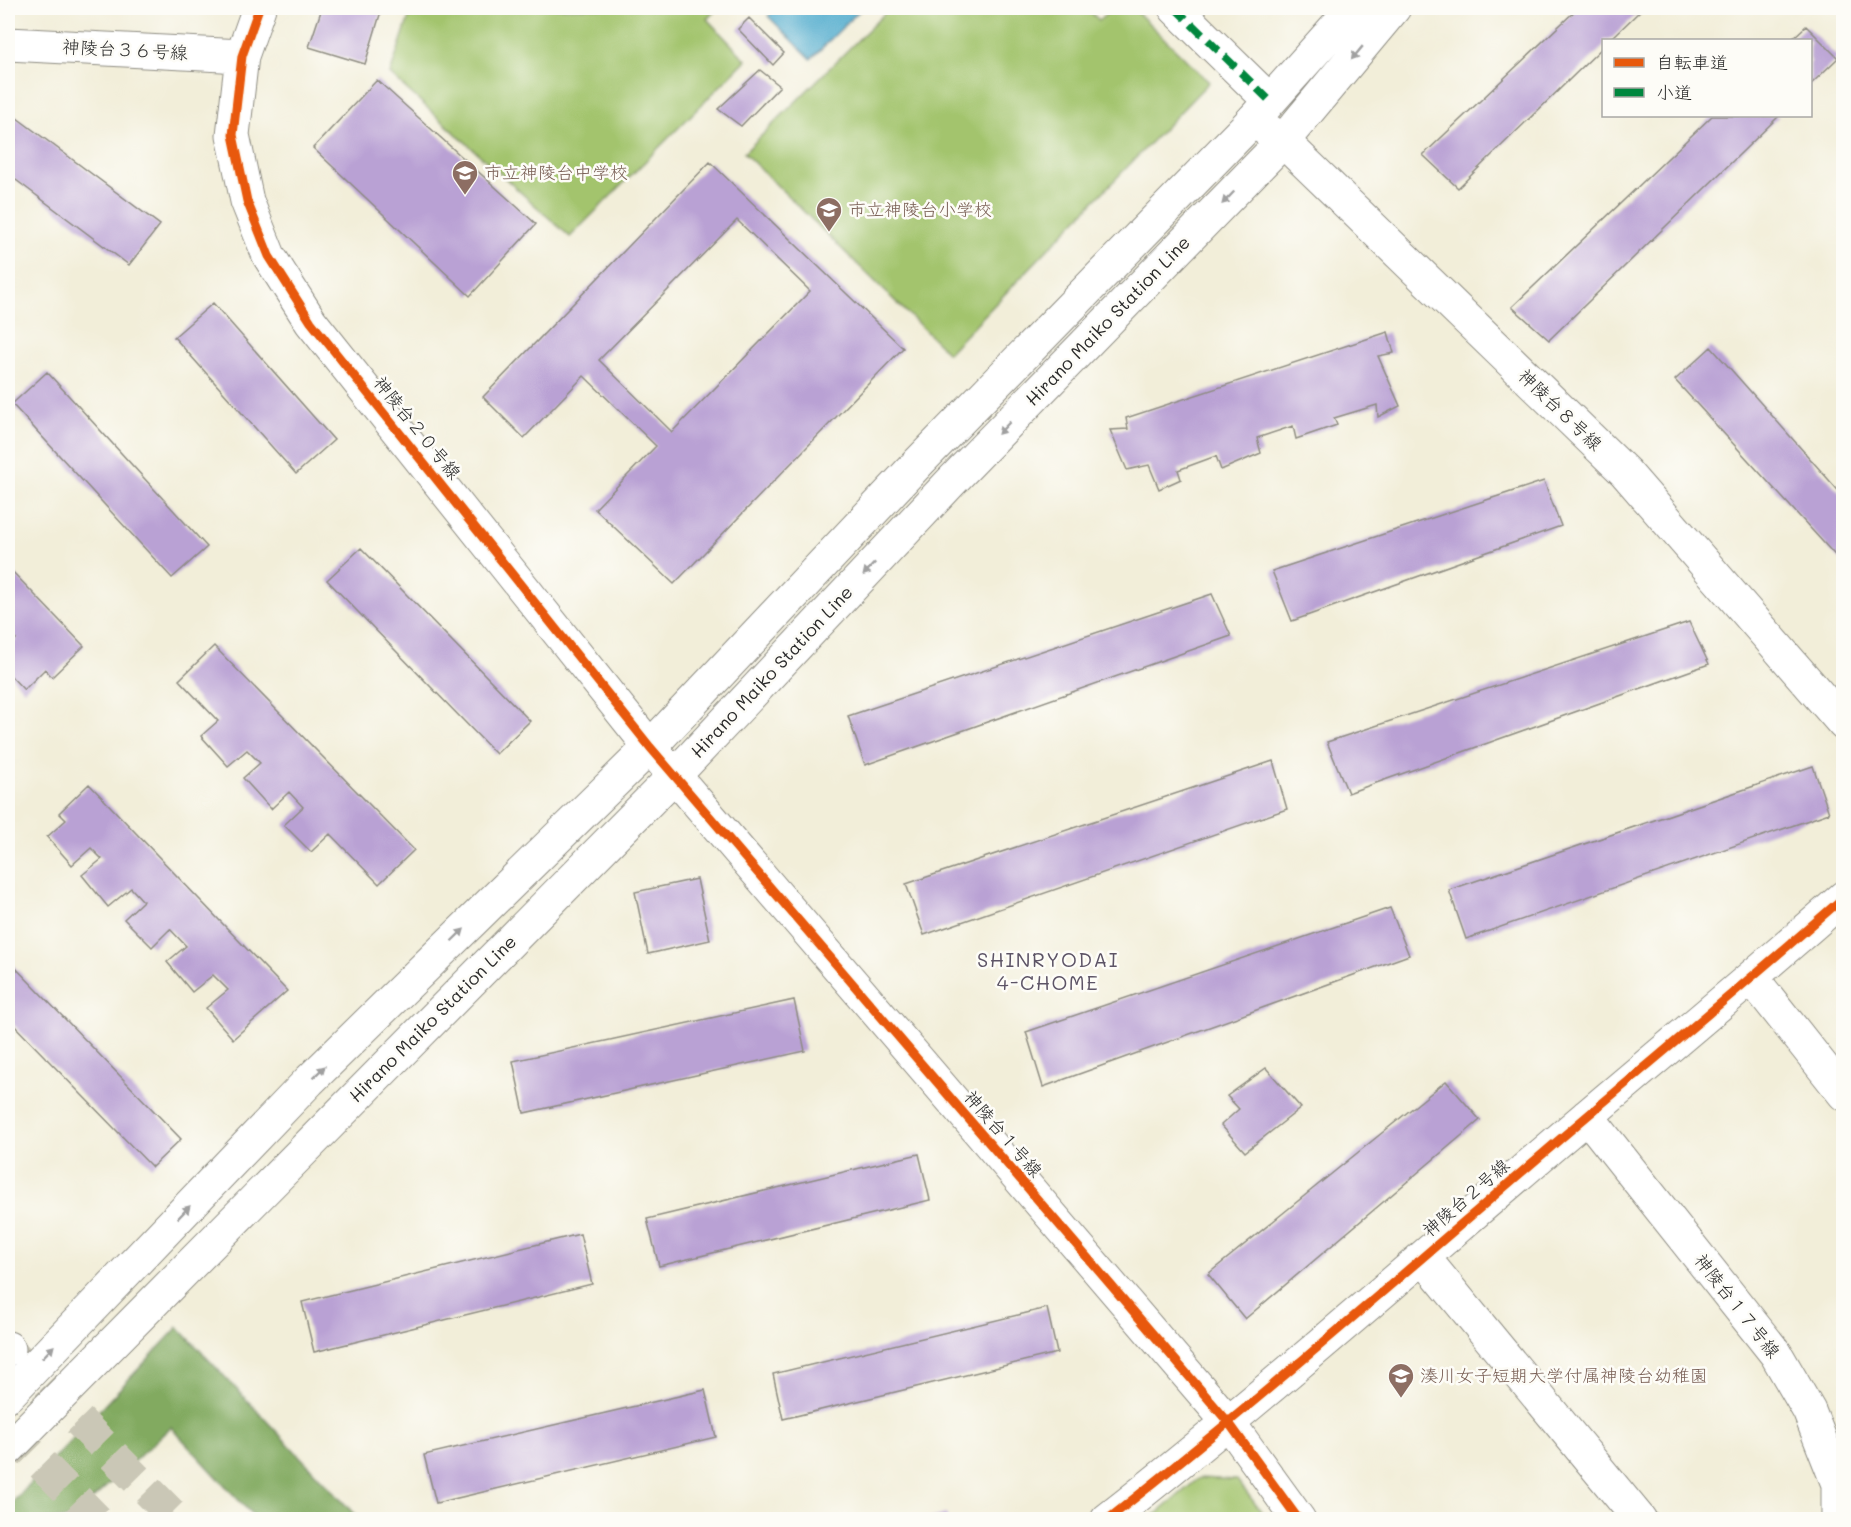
<svg xmlns="http://www.w3.org/2000/svg" width="1851" height="1527" viewBox="0 0 1851 1527" font-family="Mali,'Klee One',sans-serif">
  <style>
    .green { fill: #a3c46d; stroke: #67784c; stroke-width: 1.5 }
    .forest { fill: #82aa60; stroke: #566a46; stroke-width: 1.5 }
    .water { fill: #4fabcd; stroke: #3d6b7c; stroke-width: 1.5 }
    .building { fill: #b9a1d4; fill-rule: evenodd }
    .lines { fill: none; stroke-linecap: round; stroke-linejoin: round }
    .highway-tunnel { stroke: #cac7b6; stroke-width: 33; stroke-dasharray: 33 16; stroke-linecap: butt }
    .minor-casing { stroke: #8e8c82; stroke-width: 35 }
    .major-casing { stroke: #8e8c82; stroke-width: 35 }
    .highway-casing { stroke: #8e8c82; stroke-width: 35 }
    .minor { stroke: #fff; stroke-width: 33 }
    .major { stroke: #fff; stroke-width: 33 }
    .highway { stroke: #fff; stroke-width: 33 }
    .quiet { stroke: #00873e; stroke-width: 8; stroke-dasharray: 15 8; stroke-linecap: butt }
    .cycleway-casing { stroke: #fdfcf7; stroke-width: 13 }
    .cycleway { stroke: #e8590c; stroke-width: 9 }
    .oneway { fill: #a0a0a0 }
    .labels { text-anchor: middle; stroke-width: 5; stroke-linejoin: round; paint-order: stroke }
    .street-label { font-size: 18px; fill: #2b2b2b; stroke: #fdfcf7 }
    .education-label { font-size: 18px; fill: #785e54; stroke: #fdfcf7; text-anchor: start }
    .neighbourhood-label { font-size: 20px; letter-spacing: 1.5px; fill: #5d5466; stroke: #fdfcf7 }
  </style>
  <rect width="100%" height="100%" fill="#fdfcf7"/>
  <filter id="ink" filterUnits="userSpaceOnUse"><feTurbulence type="fractalNoise" baseFrequency=".0167" numOctaves="2"/><feDisplacementMap in="SourceGraphic" scale="12" xChannelSelector="R" yChannelSelector="G"/><feConvolveMatrix kernelMatrix="1 2 1 2 8 2 1 2 1" color-interpolation-filters="sRGB"/></filter>
  <filter id="wash" filterUnits="userSpaceOnUse"><feTurbulence type="fractalNoise" baseFrequency=".008" numOctaves="4" result="noise"/><feDisplacementMap in="SourceGraphic" scale="24" xChannelSelector="R" yChannelSelector="G"/><feGaussianBlur stdDeviation="1.35" result="paint"/><feColorMatrix in="noise" values="0 0 0 0 0 0 0 0 0 0 0 0 0 0 0 0 0 1.4 0 .05"/><feComposite in="paint" operator="in"/></filter>
  <g filter="url(#wash)">
    <rect width="100%" height="100%" fill="#f2eed9"/>
    <!-- green -->
    <path class="green" d="M412 8H718L707 19 746 60 570 237 390 74Z
      M890 8H1086L1099 20 1114 8H1133L1209 82 948 353 744 153Z
      M1199 1478 1237 1480 1267 1519H1150Z"/>
    <!-- forest -->
    <path class="forest" d="M178 1327 359 1519H256L171 1427 71 1519H8V1507Z"/>
    <!-- water -->
    <path class="water" d="M776 8H862L811 59 768 16Z"/>
    <g id="blocks">
      <!-- building -->
      <path class="building" d="M322 8H382L365 64 309 47Z
        M1578 8H1643L1610 40H1604V46L1458 188 1423 155Z
        M749 18 784 53 773 65 738 29Z
        M1806 26 1838 58 1810 85V40H1791Z
        M760 70 780 86 741 126 718 109Z
        M377 80 536 224 470 296 313 148Z
        M13 115 160 225 129 265 8 174V122Z
        M1712 116H1779L1549 340 1512 307Z
        M710 162 903 348 674 584 595 509 656 446 584 376 524 438 483 397ZM737 220 810 291 672 432 599 360Z
        M213 303 334 440 296 474 174 337Z
        M1388 332 1394 353 1378 356 1400 406 1378 417 1377 405 1334 418 1337 425 1296 439 1293 426 1257 438 1261 453 1221 470 1216 456 1178 470 1181 479 1159 489 1149 465 1127 470 1110 430 1128 429 1126 418Z
        M1711 347 1844 497V565L1675 380Z
        M47 372 207 547 172 578 12 404Z
        M1544 481 1561 526 1292 621 1272 571Z
        M361 548 530 721 496 754 327 580Z
        M8 567 84 646 52 677 45 669 24 690 8 673V647L16 639 8 630Z
        M1212 594 1231 636 865 765 848 716Z
        M1689 622 1709 664 1348 793 1327 742Z
        M214 646 414 850 379 884 330 834 311 852 284 825 303 807 289 792 271 809 243 778 260 763 247 750 228 766 201 736 218 721 179 680Z
        M1273 761 1287 809 924 935 906 884Z
        M1813 766 1829 813 1466 939 1449 890Z
        M89 784 287 991 233 1039 206 1008 228 990 213 975 192 992 167 962 186 946 170 929 152 947 124 919 143 901 131 888 108 907 82 875 102 859 91 848 72 865 47 837 66 820 59 813Z
        M697 879 710 940 648 954 635 892Z
        M1390 908 1409 955 1043 1087 1026 1032Z
        M8 960 181 1139 152 1167 8 1019Z
        M794 1000 805 1051 524 1113 513 1061Z
        M1266 1068 1301 1108 1245 1152 1221 1125 1239 1109 1227 1096Z
        M1446 1081 1480 1120 1245 1319 1208 1274Z
        M919 1154 930 1200 659 1266 647 1219Z
        M580 1234 592 1284 314 1352 302 1302Z
        M1047 1308 1057 1353 783 1419 773 1374Z
        M705 1390 716 1437 436 1503 424 1455Z
        M946 1514 948 1520H928V1519Z"/>
    </g>
  </g>
  <g filter="url(#ink)">
    <use href="#blocks" fill-opacity="0" stroke="#8e8c82" stroke-width="1.5"/>
    <g class="lines">
      <!-- highway-tunnel -->
      <path class="highway-tunnel" d="M10 1351 177 1520
        M8 1430 97 1520"/>
      <!-- minor casing -->
      <g class="minor-casing">
        <path id="minor" d="M259 8 242 56 233 135 247 201 269 256 311 322 650 747 1229 1423 1299 1520
          M1175 8 1269 100
          M8 44 242 56
          M1253 120 1283 141 1625 472 1844 724
          M1752 978 1844 1094
          M1587 1116 1776 1354 1809 1411 1838 1484V1520
          M1423 1257 1640 1520
          M1107 1520C1260 1400 1405 1272 1552 1146 1649 1063 1748 982 1844 897"/>
      </g>
      <!-- major casing -->
      <g class="major-casing">
        <path id="major" d="M8 1395 309 1081 650 747 920 461 1253 120 1353 8
          M8 1449 675 775 950 483 1283 141 1394 8"/>
      </g>
      <!-- highway casing -->
      <g class="highway-casing">
        <path id="highway" d="M8 1348 9 1349"/>
      </g>
      <!-- minor -->
      <use href="#minor" class="minor"/>
      <!-- major -->
      <use href="#major" class="major"/>
      <!-- highway -->
      <use href="#highway" class="highway"/>
      <!-- quiet -->
      <path class="quiet" d="M1175 8 1269 100"/>
      <!-- cycleway casing -->
      <g class="cycleway-casing">
        <path id="cycleway" d="M259 8 242 56 233 135 247 201 269 256 311 322 650 747 1229 1423 1299 1520
          M1107 1520C1260 1400 1405 1272 1552 1146 1649 1063 1748 982 1844 897"/>
      </g>
      <!-- cycleway -->
      <use href="#cycleway" class="cycleway"/>
    </g>
    <!-- one-way arrows -->
    <defs><path id="oneway-solid" d="M-6-.8H1V-3.2L6.5 0L1 3.2V.8H-6Z" transform="scale(1.5)"/></defs>
    <g class="oneway">
      <use href="#oneway-solid" transform="translate(1357 53) rotate(130)"/>
      <use href="#oneway-solid" transform="translate(1228 198) rotate(134)"/>
      <use href="#oneway-solid" transform="translate(1004 428) rotate(134)"/>
      <use href="#oneway-solid" transform="translate(869 569) rotate(133)"/>
      <use href="#oneway-solid" transform="translate(458 935) rotate(-44)"/>
      <use href="#oneway-solid" transform="translate(319 1072) rotate(-44)"/>
      <use href="#oneway-solid" transform="translate(184 1212) rotate(-46)"/>
      <use href="#oneway-solid" transform="translate(48 1352) rotate(-46)"/>
    </g>
  </g>
  <!-- icons -->
  <defs>
    <g id="school-pin" transform="scale(1.35)"><path d="M0 17L-7.5 6A9.5 9.5 0 1 1 7.5 6Z" fill="#8d6e63" stroke="#fdfcf7"/><path d="M0-5L7-2L0 1L-7-2ZM-4 1L0 2.5L4 1V4Q0 6-4 4Z" fill="#fff"/></g>
  </defs>
  <g fill-rule="evenodd">
    <use href="#school-pin" x="465" y="173"/>
    <use href="#school-pin" x="829" y="210"/>
    <use href="#school-pin" x="1401" y="1376"/>
  </g>
  <g class="labels">
    <!-- street labels -->
    <g class="street-label">
      <text transform="translate(125 50) rotate(3)" y="6">神陵台３６号線</text>
      <text transform="translate(1108 321) rotate(-46)" y="6">Hirano Maiko Station Line</text>
      <text transform="translate(1560 410) rotate(44)" y="6">神陵台８号線</text>
      <text transform="translate(417 428) rotate(51)" y="6">神陵台２０号線</text>
      <text transform="translate(772 672) rotate(-47)" y="6">Hirano Maiko Station Line</text>
      <text transform="translate(433 1019) rotate(-45)" y="6">Hirano Maiko Station Line</text>
      <text transform="translate(1003 1134) rotate(49)" y="6">神陵台１号線</text>
      <text transform="translate(1466 1198) rotate(-41)" y="6">神陵台２号線</text>
      <text transform="translate(1737 1306) rotate(52)" y="6">神陵台１７号線</text>
    </g>
    <!-- education labels -->
    <g class="education-label">
      <text x="484" y="179">市立神陵台中学校</text>
      <text x="848" y="216">市立神陵台小学校</text>
      <text x="1420" y="1382">湊川女子短期大学付属神陵台幼稚園</text>
    </g>
    <!-- neighbourhood labels -->
    <g class="neighbourhood-label">
      <text x="1048" y="967">SHINRYODAI<tspan x="1048" dy="23">4-CHOME</tspan></text>
    </g>
  </g>
  <!-- margin -->
  <rect width="1851" height="1527" fill="none" stroke="#fdfcf7" stroke-width="30"/>
  <!-- legend -->
  <rect x="1602" y="39" width="210" height="78" fill="#fdfcf7" stroke="#a9a8a5" stroke-width="1.5"/>
  <rect x="1614" y="58" width="30" height="9" fill="#e8590c" stroke="#a9a8a5" stroke-width="1.5"/>
  <text x="1656" y="69" font-size="18" fill="#2b2b2b">自転車道</text>
  <rect x="1614" y="88" width="30" height="9" fill="#00873e" stroke="#a9a8a5" stroke-width="1.5"/>
  <text x="1656" y="99" font-size="18" fill="#2b2b2b">小道</text>
</svg>
